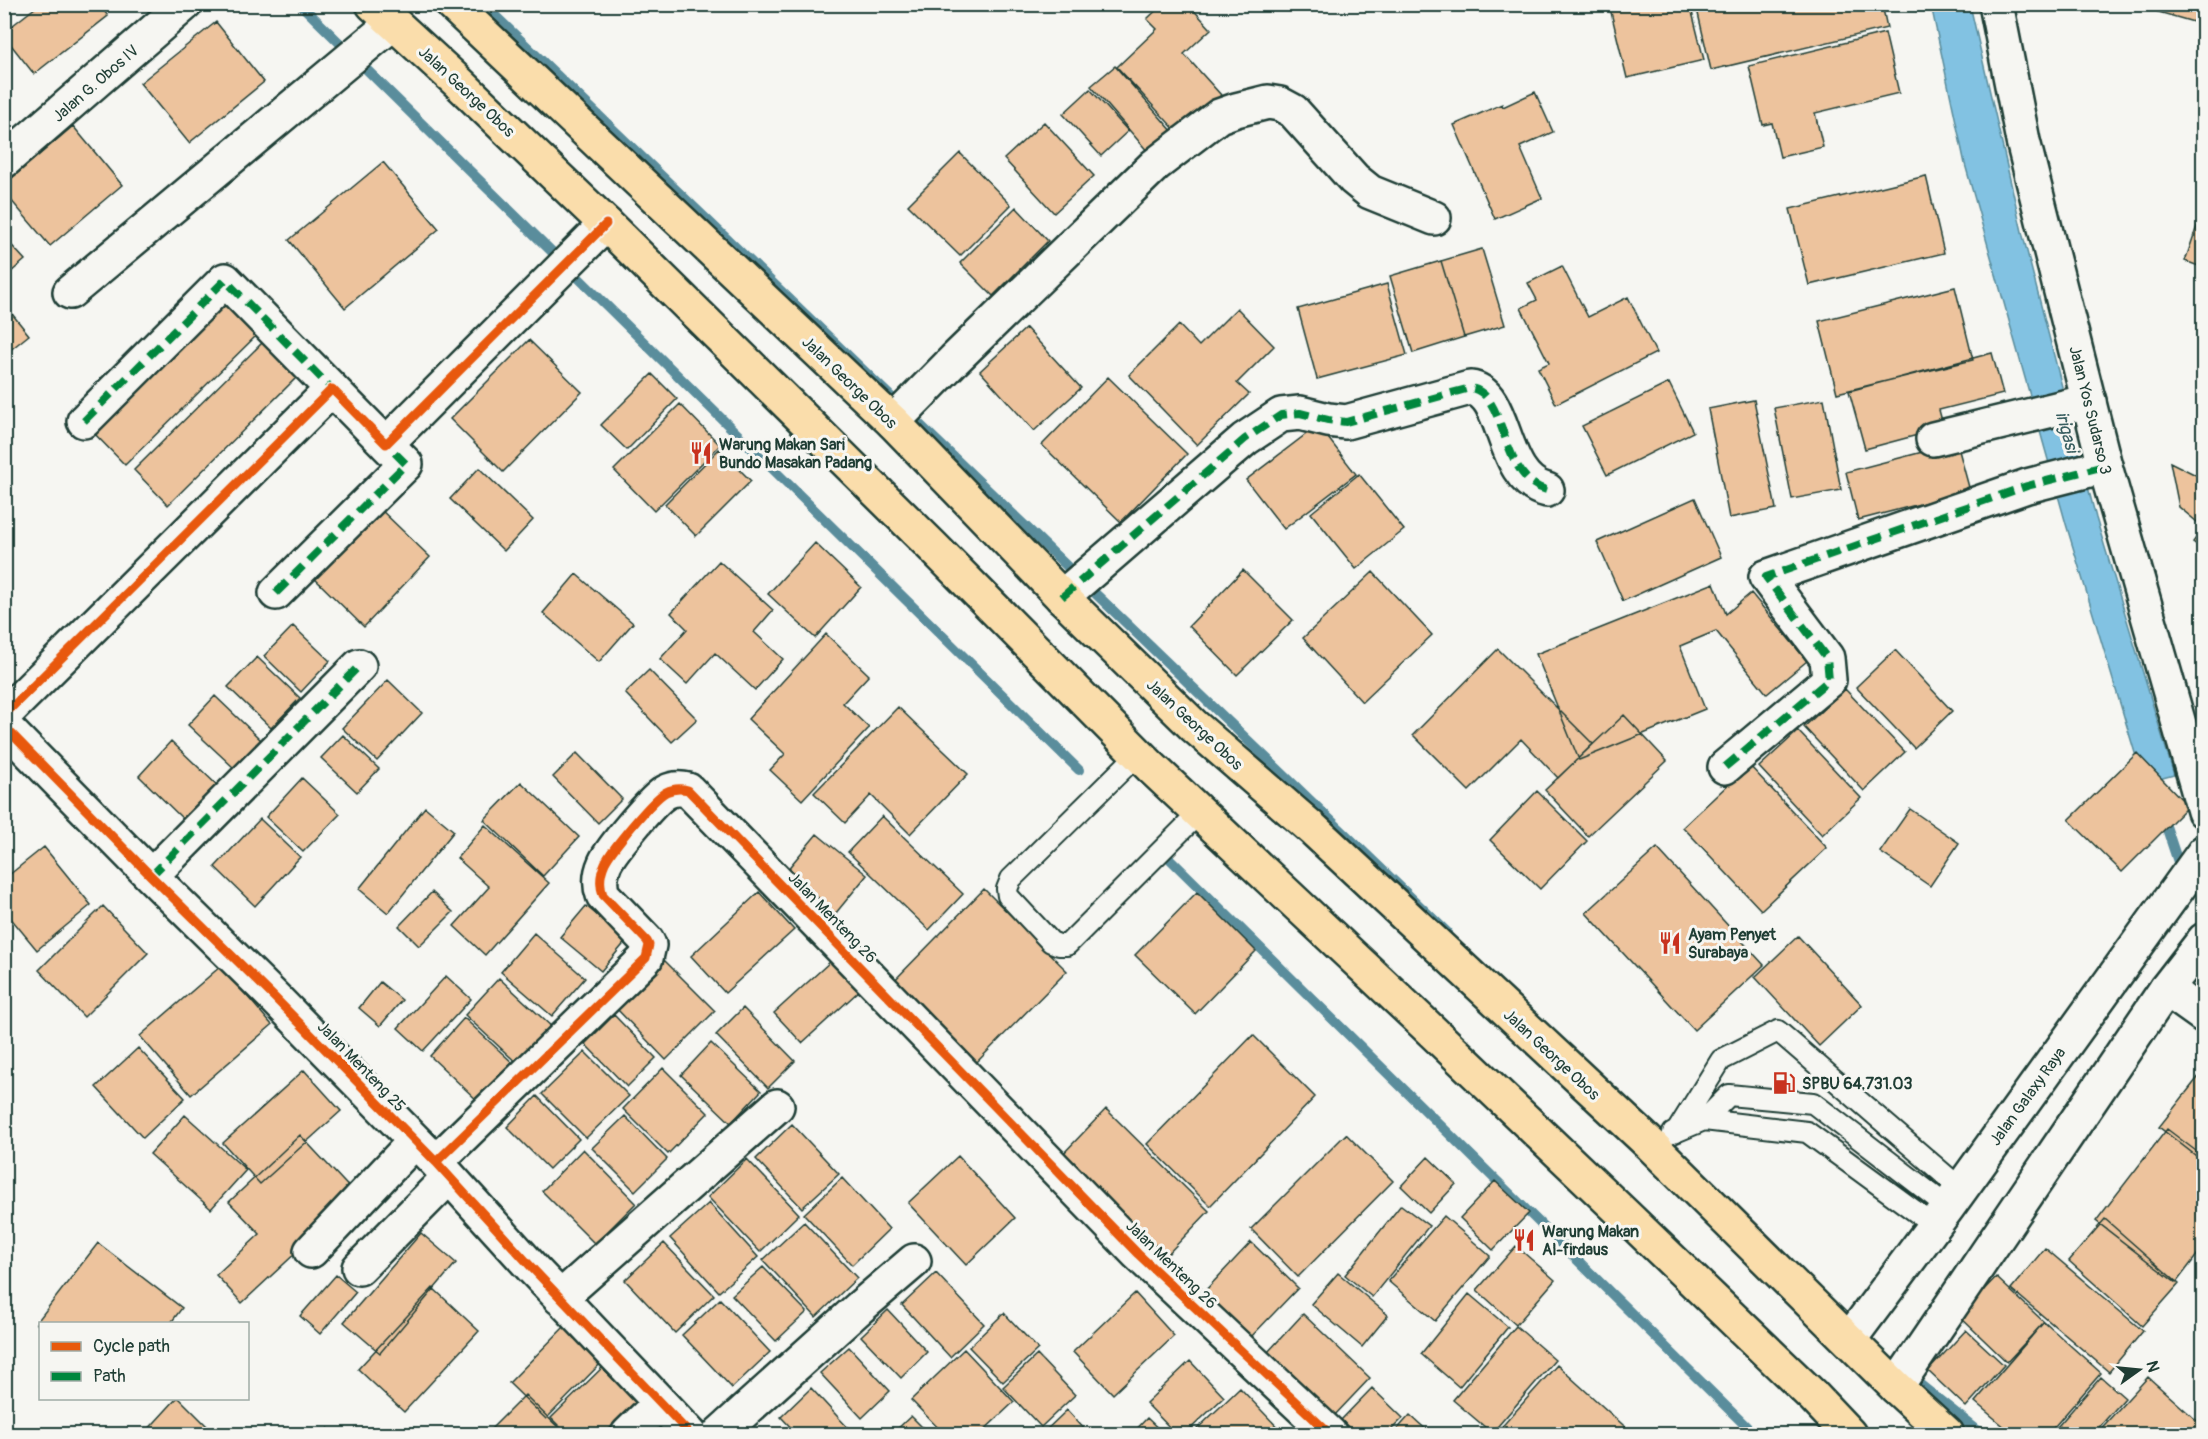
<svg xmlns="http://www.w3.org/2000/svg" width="2208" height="1439" viewBox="0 0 2208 1439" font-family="Pangolin,sans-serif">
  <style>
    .water { fill: #82c2e2; stroke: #5a8d9c; stroke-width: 1.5 }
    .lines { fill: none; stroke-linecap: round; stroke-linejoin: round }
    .stream { stroke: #5a8d9c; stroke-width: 10 }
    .building { fill: #edc39d; stroke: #1f3d34; stroke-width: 1.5 }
    .service-casing { stroke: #1f3d34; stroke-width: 24 }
    .minor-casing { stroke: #1f3d34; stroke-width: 38 }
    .tertiary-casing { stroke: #1f3d34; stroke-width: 38 }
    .primary-casing { stroke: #1f3d34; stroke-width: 38 }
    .service { stroke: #f6f6f2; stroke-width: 20 }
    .minor { stroke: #f6f6f2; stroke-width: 33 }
    .tertiary { stroke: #f6f6f2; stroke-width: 33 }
    .primary { stroke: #faddab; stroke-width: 33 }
    .quiet { stroke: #00873e; stroke-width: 8; stroke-dasharray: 15 8; stroke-linecap: butt }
    .cycleway-casing { stroke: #f6f6f2; stroke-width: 13 }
    .cycleway { stroke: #e8590c; stroke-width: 9 }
    .labels { text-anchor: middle; stroke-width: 6; stroke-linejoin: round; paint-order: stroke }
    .street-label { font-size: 16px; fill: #1f3d34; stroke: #f6f6f2 }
    .poi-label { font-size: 16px; font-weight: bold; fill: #1f3d34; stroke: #f6f6f2; text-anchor: start }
    .water-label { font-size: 18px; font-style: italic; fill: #385e60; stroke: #f6f6f2 }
  </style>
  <rect width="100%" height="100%" fill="#f6f6f2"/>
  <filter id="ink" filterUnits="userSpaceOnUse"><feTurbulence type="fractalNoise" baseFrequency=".0167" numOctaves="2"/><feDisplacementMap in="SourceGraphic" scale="12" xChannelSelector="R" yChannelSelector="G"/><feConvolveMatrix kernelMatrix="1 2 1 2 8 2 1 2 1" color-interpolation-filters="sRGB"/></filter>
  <g filter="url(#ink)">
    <!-- water -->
    <path class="water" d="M1931 5H1970L2023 236 2096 518 2174 775 2144 783 2066 524 1965 164Z"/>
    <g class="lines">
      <!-- stream -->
      <path class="stream" d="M300 4 1079 770
        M483 4 1447 932
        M2162 814 2178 862
        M1171 860 1754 1434
        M1908 1375 1982 1434"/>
    </g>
    <!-- building -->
    <path class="building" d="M40 4H99L108 16 34 74 4 36V32Z
      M1163 4H1188L1211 29 1184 54 1221 95 1179 134 1117 67 1157 29 1147 19Z
      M1609 4H1690L1704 60 1627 78Z
      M1709 4H1882L1887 28 1711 70 1697 9 1710 6Z
      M2157 4H2204V25L2155 11Z
      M216 22 264 82 189 143 140 83Z
      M1885 33 1899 93 1815 113 1823 147 1780 157 1772 123 1763 125 1749 66Z
      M1115 66 1173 132 1149 153 1091 86Z
      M1090 89 1128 131 1101 156 1063 114Z
      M1535 92 1553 132 1520 147 1542 198 1495 219 1454 125 1502 104 1503 107Z
      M1044 122 1094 176 1054 213 1004 159Z
      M73 126 122 185 50 246 4 192V185Z
      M960 153 1011 205 960 256 908 205Z
      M383 162 439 229 345 308 289 240Z
      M1926 176 1944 253 1809 285 1790 209Z
      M2204 206V268L2185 261Z
      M1016 207 1048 241 993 296 960 263Z
      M4 237 25 260 4 278Z
      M1482 249 1505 325 1464 337 1441 261Z
      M1441 261 1464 337 1413 353 1390 276Z
      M1562 266 1588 317 1628 297 1656 353 1556 404 1538 368 1549 363 1521 308 1537 300 1528 283Z
      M1387 284 1407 355 1317 379 1298 309Z
      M1955 287 1973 360 1837 393 1819 321Z
      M224 298 259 333 125 465 91 430Z
      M4 304 29 335 4 355Z
      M1237 308 1274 346 1237 383 1249 394 1197 445 1129 375 1179 325 1199 346Z
      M1026 328 1081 388 1034 431 980 371Z
      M267 338 302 372 168 505 134 470Z
      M529 340 582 392 503 472 450 419Z
      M1992 353 2003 394 1939 410 1944 428 1865 449 1849 391Z
      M652 374 677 399 627 450 601 425Z
      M1108 377 1187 454 1121 522 1042 445Z
      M1669 383 1693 432 1607 475 1582 426Z
      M1824 399 1841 490 1792 499 1774 408Z
      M1754 400 1776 509 1729 518 1708 409Z
      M680 404 720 445 654 511 614 470Z
      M1318 425 1356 474 1284 529 1246 480Z
      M1957 443 1970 491 1858 520 1846 472Z
      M719 449 751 481 696 536 665 504Z
      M2170 462 2204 479V524L2202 526 2179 507Z
      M479 468 533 520 504 551 450 499Z
      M1359 474 1404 530 1356 569 1311 513Z
      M1695 498 1721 557 1623 601 1597 542Z
      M377 506 430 557 364 627 311 575Z
      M2204 527V550L2193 542Z
      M815 543 861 587 815 638 768 594Z
      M719 561 773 610 754 632 783 659 755 690 715 653 687 684 660 659 687 629 671 613Z
      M1243 570 1293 620 1237 675 1189 626Z
      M1373 572 1432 635 1362 702 1303 638Z
      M576 574 633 623 599 662 543 613Z
      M1714 583 1726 614 1751 593 1807 661 1767 694 1716 631 1680 646 1705 709 1579 760 1536 654Z
      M293 626 330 661 301 692 264 656Z
      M826 634 869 675 843 703 869 728 802 800 770 770 785 754 748 719Z
      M1498 649 1593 744 1558 778 1521 739 1469 791 1413 735Z
      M1895 650 1952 711 1914 748 1856 687Z
      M257 657 300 698 271 728 228 687Z
      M649 670 697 719 672 742 625 693Z
      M388 680 422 713 377 761 342 728Z
      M1845 689 1905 752 1864 791 1804 727Z
      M215 696 261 740 234 768 188 725Z
      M898 707 968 774 910 834 871 795 845 823 814 793Z
      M1624 715 1667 761 1588 836 1545 790Z
      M1798 731 1861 798 1822 835 1759 767Z
      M343 735 379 769 357 792 321 758Z
      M171 741 219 787 186 822 139 776Z
      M577 753 622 799 598 823 553 777Z
      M2137 753 2188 806 2122 872 2069 820Z
      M1749 765 1827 848 1761 910 1683 827Z
      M302 778 340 814 303 852 266 817Z
      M521 782 579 837 543 876 484 820Z
      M1537 791 1587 841 1540 889 1490 840Z
      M425 807 454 831 388 913 359 889Z
      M1910 809 1959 843 1930 886 1880 852Z
      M882 816 963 894 929 930 848 852Z
      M260 819 300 857 255 906 215 867Z
      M485 825 549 883 485 955 454 926 489 887 457 858Z
      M817 834 867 875 831 919 781 877Z
      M44 847 91 905 37 950 4 910V879Z
      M1657 848 1764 965 1694 1030 1586 913Z
      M984 889 1067 971 972 1067 889 986Z
      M432 892 453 912 419 946 399 926Z
      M759 892 794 930 725 993 691 956Z
      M1197 892 1256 951 1195 1014 1135 955Z
      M103 906 148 953 84 1017 39 970Z
      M586 906 627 940 601 971 560 937Z
      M534 933 585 978 552 1016 501 972Z
      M1798 936 1862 1005 1819 1046 1755 977Z
      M664 960 715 1011 666 1060 616 1008Z
      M831 961 859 991 802 1043 774 1013Z
      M221 966 272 1025 191 1095 140 1036Z
      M446 976 471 999 423 1051 398 1028Z
      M499 978 553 1028 519 1065 465 1015Z
      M380 982 402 1000 380 1026 359 1008Z
      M743 1008 795 1061 768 1088 716 1035Z
      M614 1015 656 1058 627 1087 585 1044Z
      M464 1018 515 1065 480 1103 430 1056Z
      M1253 1035 1315 1097 1210 1206 1147 1144Z
      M711 1043 761 1091 731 1123 681 1075Z
      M138 1048 185 1098 143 1138 96 1087Z
      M585 1052 629 1096 586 1138 542 1094Z
      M663 1068 708 1113 668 1154 623 1109Z
      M304 1070 341 1111 260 1184 223 1143Z
      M2204 1070V1162L2159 1127Z
      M537 1096 579 1139 549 1169 507 1127Z
      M1106 1109 1209 1211 1164 1258 1061 1156Z
      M185 1115 246 1170 211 1209 150 1154Z
      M625 1116 667 1159 635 1191 592 1148Z
      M792 1124 839 1174 802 1208 756 1159Z
      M2167 1129 2204 1157V1246L2176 1283 2096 1221Z
      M1346 1134 1393 1181 1298 1277 1251 1229Z
      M300 1135 357 1196 242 1303 216 1275 260 1234 229 1202Z
      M583 1149 636 1203 595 1244 542 1191Z
      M958 1156 1015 1218 966 1265 908 1203Z
      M1428 1157 1456 1184 1429 1213 1401 1186Z
      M747 1159 799 1214 760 1252 708 1197Z
      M842 1178 889 1229 852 1265 804 1214Z
      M1495 1181 1529 1213 1493 1250 1460 1218Z
      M709 1203 758 1257 719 1292 670 1238Z
      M1401 1205 1429 1226 1372 1297 1345 1275Z
      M1444 1216 1490 1256 1435 1321 1388 1281Z
      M2105 1219 2179 1284 2142 1326 2069 1261Z
      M804 1222 857 1278 816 1317 763 1260Z
      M421 1233 456 1263 380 1353 344 1322Z
      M1251 1242 1298 1288 1250 1338 1203 1293Z
      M98 1243 182 1308 170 1324H40V1326L36 1323Z
      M664 1243 714 1295 675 1333 625 1280Z
      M1516 1246 1555 1280 1516 1325 1477 1290Z
      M2045 1248 2143 1331 2109 1372 2011 1289Z
      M763 1267 807 1312 776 1341 732 1295Z
      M936 1273 984 1324 950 1357 902 1305Z
      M1338 1273 1388 1315 1362 1347 1311 1304Z
      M336 1275 356 1292 320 1334 300 1316Z
      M1996 1277 2044 1322 2007 1362 1959 1316Z
      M433 1288 479 1331 404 1412 358 1369Z
      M1135 1293 1174 1336 1113 1394 1073 1352Z
      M1469 1294 1508 1327 1459 1387 1421 1354Z
      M720 1299 770 1352 732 1388 682 1335Z
      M888 1310 927 1352 901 1378 861 1336Z
      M1004 1313 1038 1349 1003 1382 969 1347Z
      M1303 1314 1370 1378 1333 1417 1267 1353Z
      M2044 1322 2101 1373 2048 1434H2013L1975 1402Z
      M566 1325 603 1361 546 1419 509 1383Z
      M1516 1326 1555 1360 1492 1433 1453 1400Z
      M1966 1330 2004 1365 1966 1407 1928 1371Z
      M849 1347 890 1391 862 1418 820 1373Z
      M964 1349 1014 1402 980 1434H944L911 1400Z
      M1037 1355 1075 1395 1041 1427 1003 1387Z
      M610 1360 644 1395 604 1434H567L551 1418Z
      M1190 1361 1224 1397 1185 1434H1176L1146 1403Z
      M1557 1365 1633 1434H1500L1497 1432Z
      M2101 1377 2125 1398 2093 1434H2051Z
      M2148 1377 2204 1427V1434H2096Z
      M811 1388 849 1429 843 1434H797L781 1417Z
      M1240 1388 1284 1434H1202L1197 1429Z
      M1372 1388 1403 1418 1387 1434H1356L1341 1420Z
      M525 1395 565 1434H494L490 1430Z
      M177 1398H179L215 1434H144Z
      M1067 1410 1087 1432 1085 1434H1042Z
      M1410 1415 1431 1434H1393Z
      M911 1416 929 1434H892Z
      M1147 1418 1164 1434H1132Z
      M328 1428 335 1434H323Z"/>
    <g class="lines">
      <!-- service casing -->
      <g class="service-casing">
        <path id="service" d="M1138 754 1011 879 1007 889 1008 896 1051 942 1059 945H1067L1199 813
          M1704 1120 1729 1095 1813 1103 1948 1207
          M1677 1131 1721 1060 1778 1031 1961 1189
          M1673 1133 1704 1120 1807 1132 1934 1225"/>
      </g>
      <!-- minor casing -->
      <g class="minor-casing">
        <path id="minor" d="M4 161 185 4
          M70 292 393 23
          M84 421 225 280 332 389
          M893 422 954 360 1155 165 1219 116 1236 110 1268 102 1280 104 1293 111 1354 179 1370 192 1434 218
          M1933 439 2089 401
          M276 593 406 464 386 444
          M1062 597 1245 439 1281 415 1300 413 1328 420 1346 422 1470 388C1508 392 1499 479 1547 490
          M4 715 332 389 386 444 606 224
          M4 726 151 876 275 998 436 1162 534 1270 690 1434
          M1725 767 1829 680 1827 658 1766 577 2027 486 2105 466
          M151 876 359 666
          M2166 989 2204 1016
          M436 1162 646 958 649 945 647 941 603 895C599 884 600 874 605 863 611 850 653 799 666 792 674 788 680 788 688 790L1138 1254 1330 1434
          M311 1251 414 1142
          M359 1268 449 1177
          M560 1298 777 1106
          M628 1434 660 1403
          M719 1434 859 1308 914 1261"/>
      </g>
      <!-- tertiary casing -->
      <g class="tertiary-casing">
        <path id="tertiary" d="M1996 4 2023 141 2105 466 2204 811
          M1849 1340 1948 1207 2204 852
          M1896 1387 2166 989 2204 940"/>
      </g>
      <!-- primary casing -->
      <g class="primary-casing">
        <path id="primary" d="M373 4 458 82 606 224 933 547 1151 767 1416 1016 1626 1216 1813 1396 1849 1434
          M452 4 893 422 1062 597 1194 726 1314 830 1649 1143 1896 1387 1947 1434"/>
      </g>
      <!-- service -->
      <use href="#service" class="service"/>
      <!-- minor -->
      <use href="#minor" class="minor"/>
      <!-- tertiary -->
      <use href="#tertiary" class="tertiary"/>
      <!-- primary -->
      <use href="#primary" class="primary"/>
      <!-- quiet -->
      <path class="quiet" d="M84 421 225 280 332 389
        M276 593 406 464 386 444
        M1062 597 1245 439 1281 415 1300 413 1328 420 1346 422 1470 388C1508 392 1499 479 1547 490
        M1725 767 1829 680 1827 658 1766 577 2027 486 2105 466
        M151 876 359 666"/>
      <!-- cycleway casing -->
      <g class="cycleway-casing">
        <path id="cycleway" d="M4 715 332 389 386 444 606 224
          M4 726 151 876 275 998 436 1162 534 1270 690 1434
          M436 1162 646 958 649 945 647 941 603 895C599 884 600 874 605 863 611 850 653 799 666 792 674 788 680 788 688 790L1138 1254 1330 1434"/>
      </g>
      <!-- cycleway -->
      <use href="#cycleway" class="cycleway"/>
    </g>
  </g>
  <!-- icons -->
  <defs>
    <g id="restaurant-bare" transform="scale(1.8)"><path d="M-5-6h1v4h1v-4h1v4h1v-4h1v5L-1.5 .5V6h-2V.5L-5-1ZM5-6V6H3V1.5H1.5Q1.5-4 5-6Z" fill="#c8321e" stroke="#f6f6f2" stroke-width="2.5" paint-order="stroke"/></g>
    <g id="fuel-bare" transform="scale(1.8)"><path d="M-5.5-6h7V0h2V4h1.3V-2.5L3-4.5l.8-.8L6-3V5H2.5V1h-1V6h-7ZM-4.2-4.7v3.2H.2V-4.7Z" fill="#c8321e" stroke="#f6f6f2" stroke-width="2.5" paint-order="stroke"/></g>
  </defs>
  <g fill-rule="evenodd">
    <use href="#restaurant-bare" x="701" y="453"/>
    <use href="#restaurant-bare" x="1670" y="943"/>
    <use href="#fuel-bare" x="1784" y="1083"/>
    <use href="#restaurant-bare" x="1524" y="1240"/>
  </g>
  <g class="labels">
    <!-- street labels -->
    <g class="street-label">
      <text transform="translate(95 83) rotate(-41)" y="6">Jalan G. Obos IV</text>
      <text transform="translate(467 91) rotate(43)" y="6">Jalan George Obos</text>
      <text transform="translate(850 382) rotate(44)" y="6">Jalan George Obos</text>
      <text transform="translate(2091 410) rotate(76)" y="6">Jalan Yos Sudarso 3</text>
      <text transform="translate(1195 724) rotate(43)" y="6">Jalan George Obos</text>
      <text transform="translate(833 917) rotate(46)" y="6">Jalan Menteng 26</text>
      <text transform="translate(1552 1054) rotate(43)" y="6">Jalan George Obos</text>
      <text transform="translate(362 1066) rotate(46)" y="6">Jalan Menteng 25</text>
      <text transform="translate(2027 1096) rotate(-54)" y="6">Jalan Galaxy Raya</text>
      <text transform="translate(1172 1264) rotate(44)" y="6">Jalan Menteng 26</text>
    </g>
    <!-- poi labels -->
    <g class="poi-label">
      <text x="719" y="450">Warung Makan Sari<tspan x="719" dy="18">Bundo Masakan Padang</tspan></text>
      <text x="1688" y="940">Ayam Penyet<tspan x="1688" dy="18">Surabaya</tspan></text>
      <text x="1802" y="1089">SPBU 64.731.03</text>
      <text x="1542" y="1237">Warung Makan<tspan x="1542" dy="18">Al-firdaus</tspan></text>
    </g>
    <!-- water labels -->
    <g class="water-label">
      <text transform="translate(2067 432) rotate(74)" y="6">irigasi</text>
    </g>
  </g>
  <!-- margin -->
  <rect width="2208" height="1439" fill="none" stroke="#f6f6f2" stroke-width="24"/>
  <rect x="12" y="12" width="2184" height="1415" fill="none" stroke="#1f3d34" stroke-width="2" filter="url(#ink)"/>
  <!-- legend -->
  <rect x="39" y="1322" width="210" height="78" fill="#f6f6f2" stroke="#a0aca6" stroke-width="1.5"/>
  <rect x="51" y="1342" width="30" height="9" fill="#e8590c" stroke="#a0aca6" stroke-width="1.5"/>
  <text x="93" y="1352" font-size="18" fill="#1f3d34">Cycle path</text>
  <rect x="51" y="1372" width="30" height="9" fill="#00873e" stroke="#a0aca6" stroke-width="1.5"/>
  <text x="93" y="1382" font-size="18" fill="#1f3d34">Path</text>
  <!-- north arrow -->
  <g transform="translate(2139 1370) rotate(75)" stroke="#f6f6f2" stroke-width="4.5" paint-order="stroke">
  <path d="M0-4.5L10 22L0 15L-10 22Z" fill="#1f3d34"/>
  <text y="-9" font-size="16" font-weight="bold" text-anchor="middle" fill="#1f3d34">N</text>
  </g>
</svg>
